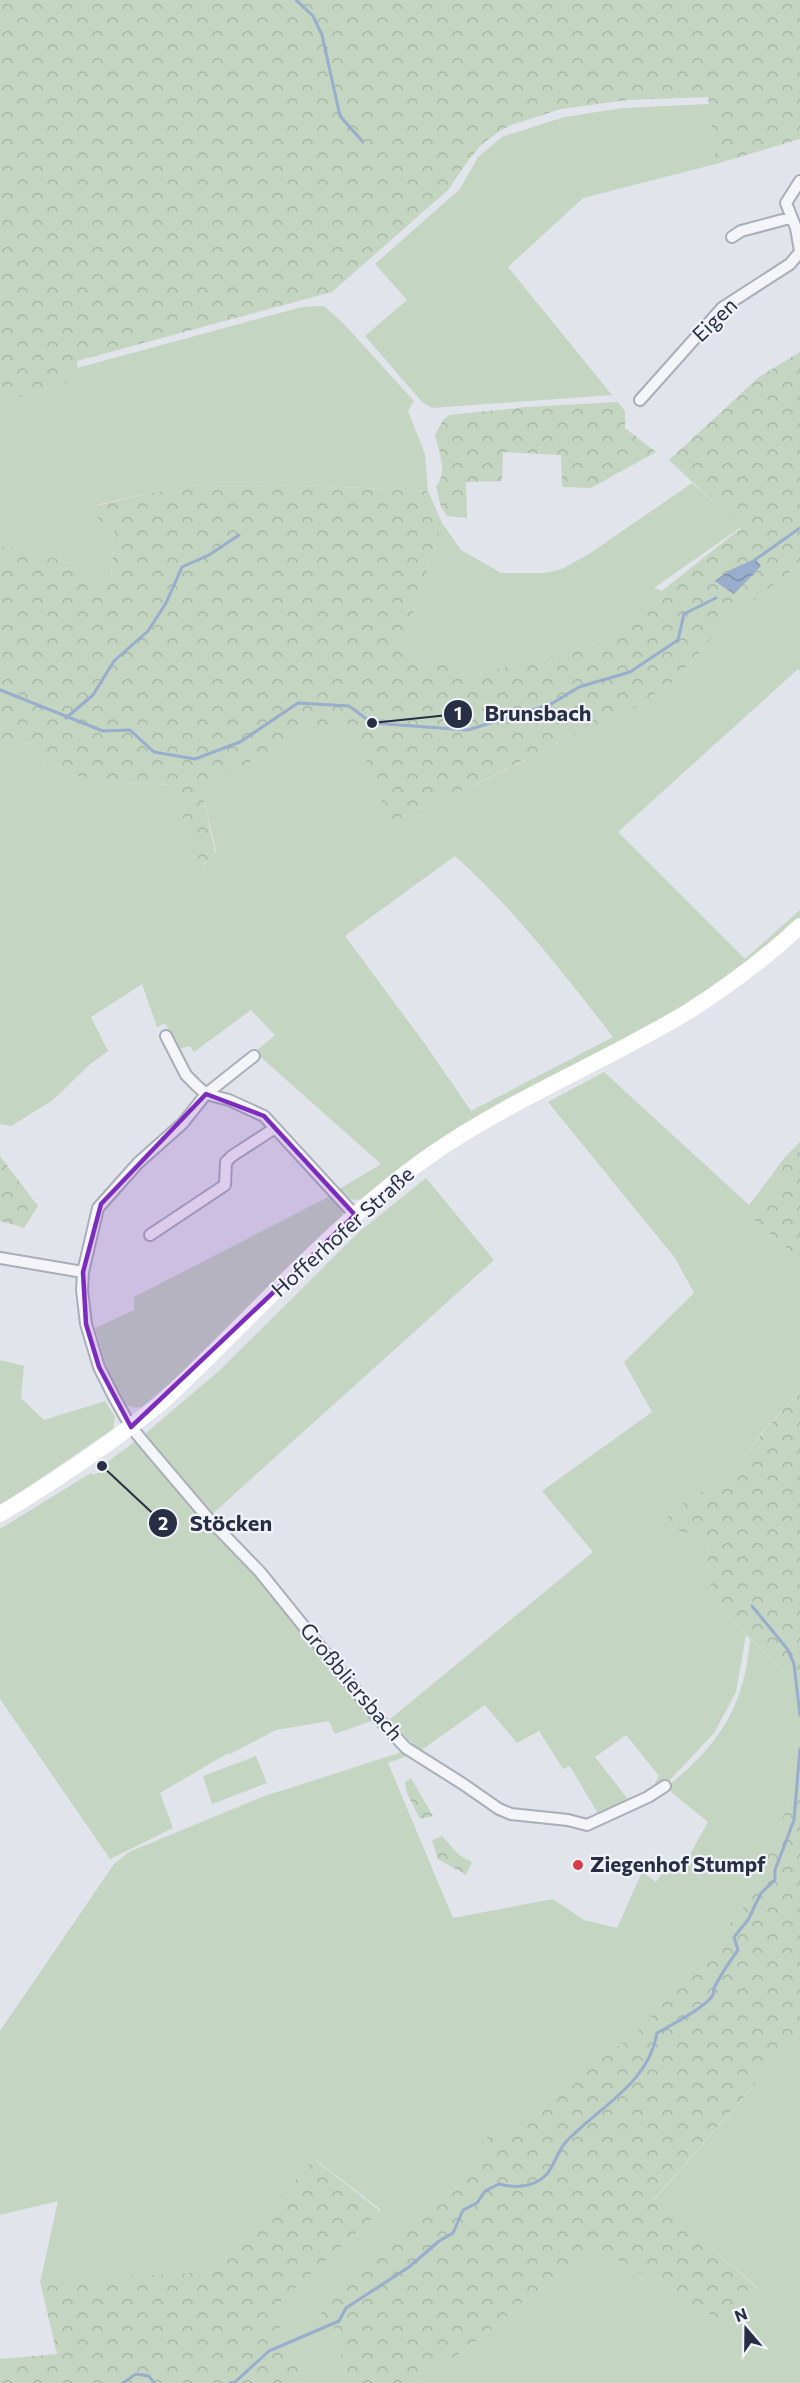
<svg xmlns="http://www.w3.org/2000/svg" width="800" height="2383" viewBox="0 0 800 2383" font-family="Commissioner,sans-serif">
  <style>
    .grass { fill: #c4d5c1; fill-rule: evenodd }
    .forest { fill: url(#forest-crowns) }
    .water { fill: url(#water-waves) }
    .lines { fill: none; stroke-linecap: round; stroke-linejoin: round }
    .stream { stroke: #99adcd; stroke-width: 3 }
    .street-casing { stroke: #aaaeb9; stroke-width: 14 }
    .street { stroke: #f4f5f8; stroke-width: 10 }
    .secondary { stroke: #fff; stroke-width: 16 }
    .marked { fill: #7b2cbf; fill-opacity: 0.2; stroke: #7b2cbf; stroke-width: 4.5; stroke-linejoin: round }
    .poi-dot { fill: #d83d45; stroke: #f1f3f8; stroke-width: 2 }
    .labels { text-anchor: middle; stroke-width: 4.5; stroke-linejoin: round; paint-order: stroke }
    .street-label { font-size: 21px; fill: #282f44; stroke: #f1f3f8 }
    .poi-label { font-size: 21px; font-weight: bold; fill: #282f44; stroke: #f1f3f8; text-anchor: start }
    .leader { fill: none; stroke: #282f44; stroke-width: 2 }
    .callout-dot { fill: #282f44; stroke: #f1f3f8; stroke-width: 2 }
    .mark-label { font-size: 18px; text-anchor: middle; font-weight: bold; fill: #fff }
    .callout-label { font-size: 22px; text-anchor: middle; font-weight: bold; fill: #282f44; stroke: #f1f3f8; stroke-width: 4.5; stroke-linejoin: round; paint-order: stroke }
  </style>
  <defs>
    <pattern id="forest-crowns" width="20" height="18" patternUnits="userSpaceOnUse" patternTransform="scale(1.5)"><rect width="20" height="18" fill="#c4d5c1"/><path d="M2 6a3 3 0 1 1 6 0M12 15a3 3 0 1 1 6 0" fill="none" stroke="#a8b7a7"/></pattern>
    <pattern id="water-waves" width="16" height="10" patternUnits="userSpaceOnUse" patternTransform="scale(1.5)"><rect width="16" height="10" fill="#99adcd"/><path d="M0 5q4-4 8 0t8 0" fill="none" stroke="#7d8da8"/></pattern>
  </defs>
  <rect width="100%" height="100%" fill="#e1e4eb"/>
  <!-- grass -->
  <path class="grass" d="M709 104 716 164 583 198 508 267 612 395 432 408 422 402 365 336 407 300 375 264 460 189 478 157 502 137 564 117 623 108Z
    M324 306 342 322 414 401 408 411 425 454 428 491 298 485 181 486 96 505 114 525 111 585 85 573 81 565C53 560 28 548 0 547V403L78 379 77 368 302 307Z
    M692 483 741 527 654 588 662 591 594 645 475 674 401 652 442 523 461 550 501 573H545L562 569 589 554Z
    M800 564V671L798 669 618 832 745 959 800 910V917L749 965 687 1005 364 1199C352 1201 346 1199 338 1190L381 1164 255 1052 275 1035 251 1010 194 1052 189 1046 180 1049 165 1023 157 1027 142 984 91 1017 108 1051 89 1065 53 1100 11 1126 0 1124V741L35 743 48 772 111 781 171 785 202 867 216 852 202 791 302 732 353 722 391 823C420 806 452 796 483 781 522 763 558 741 598 724L603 729 674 681 725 623ZM455 856C515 910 564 974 613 1037L471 1111 425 1044 345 936Z
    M604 1072 749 1205 786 1156 778 1191 754 1220 800 1260V1391L762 1432 734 1472 679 1506 657 1528 702 1535 709 1542 707 1569 715 1604 746 1635 736 1692 714 1733 667 1783 650 1793 659 1776 626 1735 595 1757 630 1802 602 1814 597 1812 570 1766 563 1769 539 1731 517 1743 485 1705 420 1751 389 1720 593 1552 542 1491 652 1412 624 1362 694 1293 675 1258 548 1102Z
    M426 1178 494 1260 210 1516 152 1447 146 1433 219 1371 359 1232Z
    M332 1195 340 1203 343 1216 235 1327 142 1407C136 1408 130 1408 125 1403 112 1391 101 1346 95 1328L134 1310V1297Z
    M0 1360 24 1366 21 1398 44 1420 105 1401 115 1417 113 1429 0 1506Z
    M136 1441 323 1652 374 1720 335 1734 329 1721 276 1730 230 1754 228 1753 160 1793 173 1828 110 1859 0 1699V1529L91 1473 94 1475 105 1468 106 1463Z
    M750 1639 785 1673 800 1671V1776L748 1902 642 2027 512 2133 481 2167 313 2303 333 2326 348 2383H300L305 2380 272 2310 381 2210 315 2159 213 2272 40 2283 58 2201 0 2215V2031L114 1864 129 1852 262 1797 402 1752 407 1756 388 1763 453 1918 553 1899 584 1920 617 1928 642 1872 656 1882 673 1858 683 1867 708 1822 671 1792 669 1785C720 1744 745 1705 750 1639Z
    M256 1756 267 1783 212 1804 203 1776Z
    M800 2033V2383H417L481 2338 592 2245 721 2321 757 2287 654 2200Z"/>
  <!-- forest -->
  <path class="forest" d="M0 0H800V139L716 164 708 97 627 100 561 109 511 125 498 132 481 145 464 166 449 189 332 292 77 361 78 379 0 403Z
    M800 352V564L725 623 674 681 602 730 598 724C558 741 521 763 482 781 452 796 420 806 390 824L353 723 302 732 202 791 215 853 201 867 171 785 111 781 48 772 35 743 0 741V547C28 548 54 560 81 565L85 573 111 585 114 526 99 522 95 506 181 486 298 485 428 491 442 523 401 652 475 674 594 645 741 528 669 460 759 377Z
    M618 402 625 411V428L656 452 591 488 562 487 561 455 503 452 502 481 466 482 467 518 447 516 441 507 436 486C448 472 439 452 435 435L443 420 449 415 527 407Z
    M800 1142V1260L754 1220 776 1193 786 1156Z
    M0 1156 38 1206 24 1228 0 1221Z
    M800 1391V1671L785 1673 715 1604 707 1569 709 1542 702 1535 656 1528 679 1506 734 1472 762 1433Z
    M800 1776V2033L654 2199 757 2288 721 2321 592 2245 481 2338 417 2383H348L333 2326 312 2303 481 2167 477 2147 493 2132H512L642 2027 748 1902Z
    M411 1778 433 1816 420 1819 407 1793 405 1782Z
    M442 1836 459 1855 472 1862 466 1875 438 1859 432 1840Z
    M314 2159 380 2211 272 2310 305 2380 300 2383H0V2359L57 2354 40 2281 213 2272Z"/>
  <!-- water -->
  <path class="water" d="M755 559 761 566 734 594 715 581 730 570Z"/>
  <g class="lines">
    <!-- stream -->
    <path class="stream" d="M296 0 313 16 322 35 340 116 362 141
      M752 562 800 528
      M0 690 103 731 130 730 154 752 195 759 240 742 298 703 349 706 372 723 468 730 551 704 579 687 630 672 678 640 684 614 716 598
      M66 718 93 695 114 661 148 631 166 603 182 567 209 555 239 535
      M752 1606 788 1650 794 1664 800 1715
      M123 2383 136 2374 149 2376 154 2383
      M230 2383 235 2382 269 2351 339 2321 346 2308 409 2267 439 2241 453 2233 463 2210 477 2203 485 2191 499 2184C515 2188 533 2188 546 2175 554 2167 557 2152 565 2143 597 2108 649 2084 657 2033 671 2025 705 2008 713 1995 714 1992 713 1988 715 1986 722 1973 730 1961 738 1950L734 1937 748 1920 761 1893 775 1880V1870L794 1820 800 1749"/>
    <!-- street casing -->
    <g class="street-casing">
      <path id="street" d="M800 181 786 203 796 228 800 251
        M732 237 741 231 790 218
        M640 400 722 308 790 264 800 252
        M166 1036 186 1075 196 1085 206 1094 229 1100 264 1116 355 1215
        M254 1056 206 1094 183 1123 138 1163 98 1208 83 1272 82 1290 86 1324 99 1367 114 1397 131 1427 151 1451 208 1518 260 1572 377 1717 406 1748 463 1784 499 1809 511 1814 568 1820 587 1825 648 1797 665 1786
        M150 1235 225 1185 226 1162 232 1156 275 1128
        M0 1258 83 1272"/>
    </g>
    <!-- street -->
    <use href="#street" class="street"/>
    <!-- secondary -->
    <path class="secondary" d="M0 1514C57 1480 111 1443 162 1402 251 1319 332 1224 432 1154 513 1098 605 1062 689 1011 728 986 766 958 800 926"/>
  </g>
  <!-- marked area -->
  <path class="marked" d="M206 1094 264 1116 355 1215 131 1427 99 1367 86 1324 83 1272 101 1204Z"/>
  <!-- markers -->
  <circle class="poi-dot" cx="578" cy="1865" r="6"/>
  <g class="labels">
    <!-- street labels -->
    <g class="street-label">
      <text transform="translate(715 320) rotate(-44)" y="7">Eigen</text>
      <text transform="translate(343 1232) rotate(-42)" y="7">Hofferhofer Straße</text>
      <text transform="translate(351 1682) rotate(50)" y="7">Großbliersbach</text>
    </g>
    <!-- poi labels -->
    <g class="poi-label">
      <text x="590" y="1872">Ziegenhof Stumpf</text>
    </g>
  </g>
  <!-- callouts -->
  <path class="leader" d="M372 723L458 714M102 1466L163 1523"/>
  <g class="callout-dot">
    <circle cx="372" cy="723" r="6"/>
    <circle cx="102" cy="1466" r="6"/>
    <circle cx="458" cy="714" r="15"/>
    <circle cx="163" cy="1523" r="15"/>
  </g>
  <g class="mark-label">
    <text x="458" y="720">1</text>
    <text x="163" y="1530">2</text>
  </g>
  <g class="callout-label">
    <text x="538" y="721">Brunsbach</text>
    <text x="231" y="1531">Stöcken</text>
  </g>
  <!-- north arrow -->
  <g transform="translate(746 2329) rotate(340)" stroke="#f1f3f8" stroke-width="4.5" paint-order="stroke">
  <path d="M0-4.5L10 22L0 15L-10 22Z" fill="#282f44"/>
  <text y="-9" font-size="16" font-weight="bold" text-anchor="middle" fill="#282f44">N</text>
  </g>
</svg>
